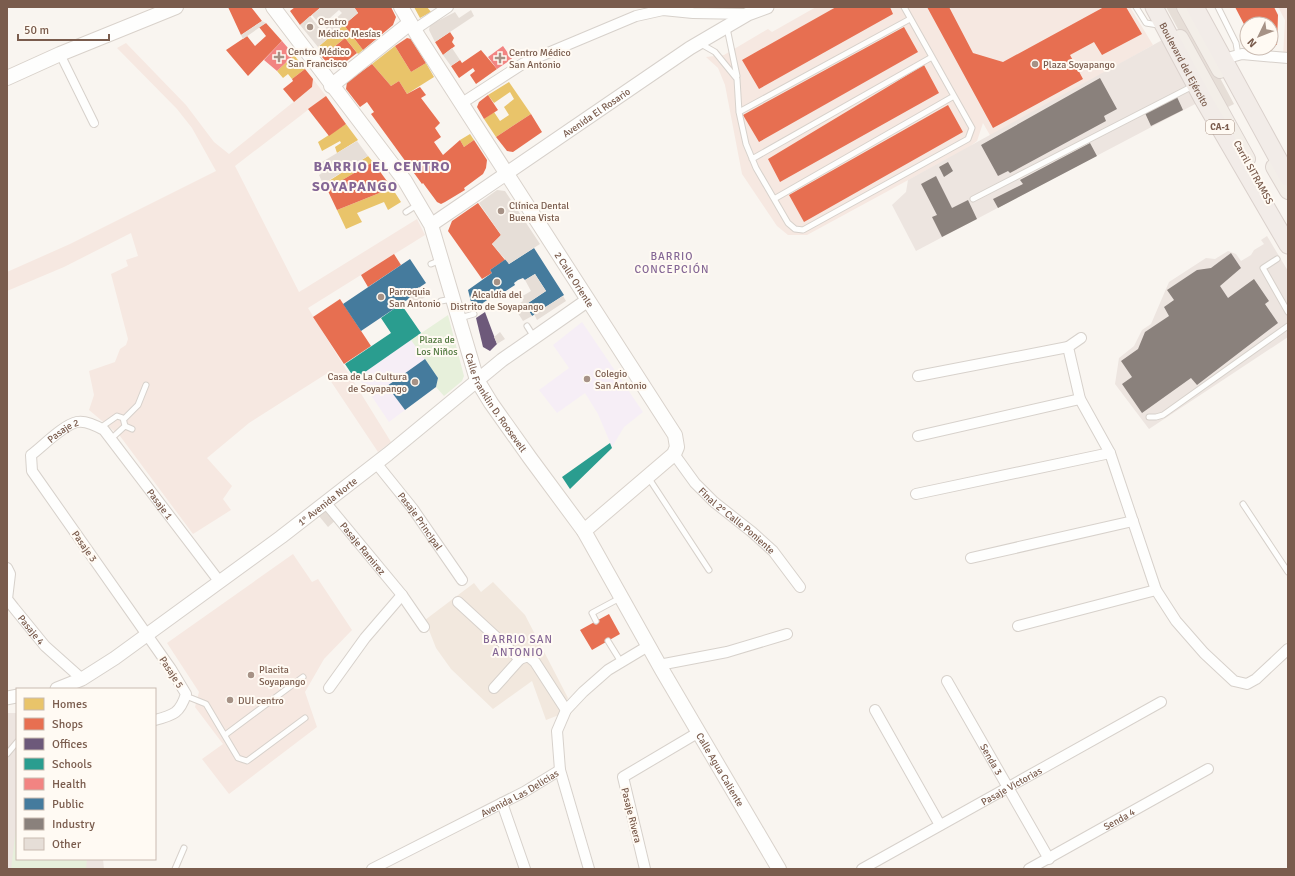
<svg xmlns="http://www.w3.org/2000/svg" width="1295" height="876" viewBox="0 0 1295 876" font-family="Signika,sans-serif">
  <style>
    .residential { fill: #f2e8de }
    .commercial { fill: #f6e8e1 }
    .industrial { fill: #ede5e0 }
    .education { fill: #f6eef6 }
    .green { fill: #e7f0db }
    .homes { fill: #e9c46a }
    .shops { fill: #e76f51 }
    .offices { fill: #6d597a }
    .schools { fill: #2a9d8f }
    .health { fill: #f28482 }
    .public { fill: #457b9d }
    .industry { fill: #8a817c }
    .building { fill: #e6ded7 }
    .lines { fill: none; stroke-linecap: round; stroke-linejoin: round }
    .service-casing { stroke: #d7d1cb; stroke-width: 7 }
    .pedestrian-casing { stroke: #d7d1cb; stroke-width: 10 }
    .minor-casing { stroke: #d7d1cb; stroke-width: 12 }
    .tertiary-casing { stroke: #d7d1cb; stroke-width: 15 }
    .secondary-casing { stroke: #d9d2cb; stroke-width: 16 }
    .primary-casing { stroke: #dad1cc; stroke-width: 18 }
    .trunk-casing { stroke: #dad1cc; stroke-width: 19 }
    .service { stroke: #fefefd; stroke-width: 5 }
    .pedestrian { stroke: #fefefd; stroke-width: 8 }
    .minor { stroke: #fefefd; stroke-width: 10 }
    .tertiary { stroke: #fefefd; stroke-width: 13 }
    .secondary { stroke: #fefefd; stroke-width: 14 }
    .primary { stroke: #f3eee8; stroke-width: 16 }
    .trunk { stroke: #f2ece8; stroke-width: 17 }
    .poi-dot { fill: #a69286; stroke: #fffaf3; stroke-width: 1.5 }
    .labels { text-anchor: middle; stroke-width: 4; stroke-linejoin: round; paint-order: stroke }
    .shield { fill: #fffaf3; stroke: #a28b7f; stroke-width: 1 }
    .shield-label { font-size: 9px; font-weight: bold; fill: #7a5c4d }
    .poi-label { font-size: 10px; fill: #7a5c4d; stroke: #fffaf3; text-anchor: start }
    .street-label { font-size: 10px; fill: #7a5c4d; stroke: #fffaf3 }
    .park-label { font-size: 10px; fill: #537a41; stroke: #fffaf3 }
    .neighbourhood-label { font-size: 11px; letter-spacing: 1px; fill: #846695; stroke: #fffaf3 }
    .district-label { font-size: 14px; font-weight: bold; letter-spacing: 1px; fill: #846695; stroke: #fffaf3 }
  </style>
  <rect width="100%" height="100%" fill="#f9f5f0"/>
  <!-- residential -->
  <path class="residential" d="M493 582 525 615 568 698 559 715 546 720 532 681 493 709 451 669 436 648 425 620 474 583 481 592Z"/>
  <!-- commercial -->
  <path class="commercial" d="M816 7H1130L1153 45 991 137 983 123 977 141 969 147 807 235H788L777 226 742 174 725 85 718 68 706 57 724 55 768 29 772 32Z
    M1278 7H1288V58L1283 57 1285 20Z
    M126 43 186 105 214 142 229 154 312 87 313 79 326 96 235 166 299 292 417 219 425 235 308 308 391 442 378 452 326 374 249 423 207 458 232 486 223 499 231 510 193 534 120 436 89 410 94 395 89 371 115 362 120 349 126 345 128 339 111 274 128 266 126 260 138 256 131 233 64 267 7 291V272L70 244 216 171 192 128 177 109 117 48Z
    M293 554 312 582 318 579 352 630 324 659 305 692 317 727 229 794 202 759 223 744 195 707 199 692 167 643Z"/>
  <!-- industrial -->
  <path class="industrial" d="M1164 39 1199 102 916 251 892 205 906 192 908 180Z
    M1267 236 1288 271V337L1149 429 1115 384 1119 358 1134 346 1142 330 1151 324 1169 282 1206 258 1215 259 1228 251 1236 254 1241 261 1251 255 1254 250 1264 244 1261 240Z
    M7 713H17V859H103L104 869H7Z"/>
  <!-- education -->
  <path class="education" d="M582 322 643 412 624 427 612 447 598 414 585 393 557 413 539 390 569 368 553 345Z
    M411 340 425 359 388 386 405 410 389 422 358 376Z"/>
  <!-- green -->
  <path class="green" d="M448 315 464 376 462 381 444 396 436 387 438 378 411 340Z
    M17 821V859H87L86 869H11Z"/>
  <!-- homes -->
  <path class="homes" d="M414 7H427L431 12 420 18Z
    M344 25 363 50 358 54 345 38 324 55 318 47Z
    M395 46 411 72 426 63 434 77 407 94 399 81 391 86 372 64Z
    M294 55 305 69 292 79 288 74 283 78 277 71Z
    M509 82 531 114 496 137 484 119 494 112 500 121 509 115 504 107 514 99 510 92 494 103 488 95Z
    M346 124 358 140 337 153 335 147 341 143 340 141 322 151 318 142Z
    M470 134 474 140 464 147 460 140Z
    M368 156 373 162 327 189 324 184Z
    M392 188 401 202 388 210 384 202 357 213 362 222 346 229 337 210Z"/>
  <!-- shops -->
  <path class="shops" d="M228 7H251L262 21 241 35Z
    M295 7H321L300 25 290 11Z
    M354 7H391L396 17 393 25 363 50 344 25 358 13Z
    M836 7H890L893 14 759 89 742 60Z
    M927 7H949L973 53 1003 62 1104 7H1126L1142 34 1102 55 1094 42 1070 55 1083 79 993 128Z
    M1235 7H1274L1278 15 1277 45 1271 44V24H1247V30Z
    M266 23 282 41 248 76 226 50 247 36 255 46 266 36 259 27Z
    M904 27 918 52 759 142 743 115Z
    M450 32 454 38 452 42 455 46 443 55 435 42Z
    M345 38 357 53 339 67H331L322 57Z
    M407 38 411 39 426 63 411 72 395 46Z
    M481 50 497 69 476 84 470 75 475 71 473 68 459 78 451 66 460 60 462 63Z
    M372 64 391 86 399 81 407 94 420 87 426 95 421 98 440 123 435 128 441 137 434 142 443 155 460 140 464 147 474 140 487 160 486 168 483 174 464 188 465 190 445 202 441 204 437 202 423 183 422 184 371 114 374 112 367 102 360 107 346 89 347 82Z
    M924 65 939 93 780 182 768 159Z
    M305 69 313 79 312 87 294 102 283 89 293 81 292 79Z
    M488 95 498 110 484 119 477 107 479 102Z
    M326 96 346 124 329 136 308 109Z
    M948 105 963 132 804 222 789 195Z
    M531 114 542 132 513 152 507 151 496 137Z
    M373 162 392 188 337 210 327 189Z
    M478 203 501 235 492 244 505 260 490 270 492 273 482 279 448 231 452 221Z
    M394 254 401 265 368 287 361 275Z
    M340 299 371 346 344 364 313 317Z
    M609 614 620 634 592 650 580 630Z"/>
  <!-- offices -->
  <path class="offices" d="M485 312 497 344 490 351 483 347 476 318Z"/>
  <!-- schools -->
  <path class="schools" d="M401 304 421 333 355 379 345 364 391 333 381 318Z
    M610 443 612 448 570 489 562 477Z"/>
  <!-- health -->
  <path class="health" d="M282 41 294 55 277 71 264 60Z
    M503 46 512 59 497 69 488 57Z"/>
  <!-- public -->
  <path class="public" d="M534 248 564 295 532 316 525 305 546 291 535 274 525 280 523 278 518 280 514 283 515 285 492 300 490 298 473 310 468 290 492 273 490 270 506 259 509 264Z
    M410 259 426 283 408 295 410 298 361 331 343 304Z
    M425 359 438 378 436 387 405 410 387 386Z"/>
  <!-- industry -->
  <path class="industry" d="M1100 78 1117 109 1104 116 1106 121 1010 173 1008 171 998 176 981 145Z
    M1177 97 1183 110 1151 126 1145 113Z
    M1090 143 1097 156 998 208 993 199 1023 184 1020 180Z
    M948 162 953 171 944 177 939 167Z
    M936 176 952 208 968 200 977 219 942 237 932 217 937 215 921 184Z
    M1231 253 1241 268 1220 286 1228 298 1254 279 1269 301 1265 304 1278 323 1197 385 1191 378 1142 413 1122 384 1132 377 1121 361 1138 349 1145 332 1169 316 1164 307 1174 300 1167 290 1197 270 1211 268Z"/>
  <!-- building -->
  <path class="building" d="M321 7H354L358 13 318 47 300 25 310 16 322 31 342 13 339 10 321 26 312 15Z
    M1166 7H1182L1234 104 1222 110Z
    M471 10 474 16 435 42 429 30 430 25 455 12 459 18Z
    M262 21 266 23 243 39 241 35Z
    M452 48 460 60 451 66 443 55Z
    M357 141 368 156 323 184 319 175 322 173 317 165Z
    M497 190 505 191 540 244 509 264 492 244 501 235 479 203Z
    M535 274 546 291 525 305 532 316 523 321 514 307 523 301 521 297 531 291 525 280Z
    M419 287 425 297 414 304 408 295Z
    M563 296 566 301 537 320 534 314Z
    M500 332 505 339 497 344 494 337Z
    M329 508 338 518 328 527 319 516Z"/>
  <g class="lines">
    <!-- service casing -->
    <g class="service-casing">
      <path id="service" d="M1136 7 1146 23 1158 25
        M1218 7 1236 43 1238 55
        M727 28 737 76
        M701 44 715 52 737 79 739 112 746 144 756 168 788 223 795 229 803 230 968 139 972 128 904 7
        M739 112 910 19
        M752 159 932 57
        M774 199 954 96
        M973 199 1193 86
        M406 212 417 205
        M1277 259 1263 268 1288 312
        M431 264 441 260
        M441 301 452 299
        M460 318 474 314
        M527 326 534 337
        M1149 417H1156L1163 415 1288 326
        M124 419 138 405 146 385
        M125 426 132 429
        M100 428 117 416 123 418 125 426 112 438
        M648 477 709 570
        M1243 504 1288 572
        M596 621 592 613 620 598
        M608 641 621 662
        M186 696 206 704 238 758 247 761 305 718
        M225 735 303 677
        M7 754 17 742
        M175 869 184 848"/>
    </g>
    <!-- pedestrian casing -->
    <g class="pedestrian-casing">
      <path id="pedestrian" d="M60 54 94 123"/>
    </g>
    <!-- minor casing -->
    <g class="minor-casing">
      <g id="minor">
        <path d="M414 30 448 7"/>
        <path d="M1224 59 1242 54 1288 58"/>
        <path d="M462 103 524 63 636 16 663 10 693 13 748 14"/>
        <path d="M1081 338 1068 347 1080 399 1110 453 1156 590 1176 621 1204 653 1234 681 1247 684 1256 679 1288 649"/>
        <path d="M918 376 1068 347"/>
        <path d="M918 436 1080 399"/>
        <path id="s1" d="M674 454 695 483 714 502 752 532 773 551 800 587"/>
        <path id="s2" d="M376 463 413 509 462 580"/>
        <path d="M916 494 1110 453"/>
        <path id="s3" d="M325 502 402 595 424 627"/>
        <path d="M971 558 1133 521"/>
        <path id="s4" d="M7 568 10 574 7 599 14 608 45 646 82 679"/>
        <path d="M458 602 520 659"/>
        <path d="M1018 626 1156 590"/>
        <path d="M659 665 727 652 787 634"/>
        <path id="s5" d="M947 681 1049 859"/>
        <path d="M329 688 365 638 402 595"/>
        <path d="M494 688 520 659 528 656 535 662 566 710"/>
        <path d="M875 710 940 825"/>
        <path id="s6" d="M155 720C174 715 180 713 186 694L171 669 32 471 31 455C43 446 63 425 77 422 86 420 97 426 104 430L219 581"/>
        <path d="M502 803 525 869"/>
        <path id="s7" d="M372 869 524 792 560 770"/>
        <path d="M589 869 560 770 557 731 566 710 583 692 608 670 648 646"/>
        <path d="M645 869 623 777 699 732"/>
        <path id="s8" d="M862 869 1161 702"/>
        <path id="s9" d="M1029 869 1208 769"/>
      </g>
    </g>
    <!-- tertiary casing -->
    <g class="tertiary-casing">
      <g id="tertiary">
        <path id="s10" d="M431 225 690 48 748 14 767 7"/>
        <path id="s11" d="M57 689 82 679 115 658 281 537 388 454 502 360 588 300"/>
        <path d="M7 698 17 696"/>
      </g>
    </g>
    <!-- secondary casing -->
    <g class="secondary-casing">
      <g id="secondary">
        <path id="s12" d="M273 7 405 181 431 225 477 380 491 403 530 458 584 531 662 670 779 869"/>
        <path id="s13" d="M401 7 418 36 675 435 677 447 674 454 584 531"/>
        <path d="M7 78 60 54 176 7"/>
        <path d="M331 86 410 23"/>
      </g>
    </g>
    <!-- primary casing -->
    <g class="primary-casing">
      <path id="primary" d="M1185 7 1220 70
        M1180 38 1247 159
        M1274 167 1288 191"/>
    </g>
    <!-- trunk casing -->
    <g class="trunk-casing">
      <g id="trunk">
        <path id="s14" d="M1154 7 1203 99 1288 245"/>
        <path d="M1195 7 1288 177"/>
      </g>
    </g>
    <!-- service -->
    <use href="#service" class="service"/>
    <!-- pedestrian -->
    <use href="#pedestrian" class="pedestrian"/>
    <!-- minor -->
    <use href="#minor" class="minor"/>
    <!-- tertiary -->
    <use href="#tertiary" class="tertiary"/>
    <!-- secondary -->
    <use href="#secondary" class="secondary"/>
    <!-- primary -->
    <use href="#primary" class="primary"/>
    <!-- trunk -->
    <use href="#trunk" class="trunk"/>
  </g>
  <!-- markers -->
  <g class="poi-dot">
    <circle cx="310" cy="27" r="4"/>
    <path d="M277 51h4v4h4v4h-4v4h-4v-4h-4v-4h4z"/>
    <path d="M498 52h4v4h4v4h-4v4h-4v-4h-4v-4h4z"/>
    <circle cx="1035" cy="64" r="4"/>
    <circle cx="501" cy="211" r="4"/>
    <circle cx="497" cy="282" r="4"/>
    <circle cx="381" cy="297" r="4"/>
    <circle cx="587" cy="379" r="4"/>
    <circle cx="415" cy="382" r="4"/>
    <circle cx="251" cy="675" r="4"/>
    <circle cx="230" cy="700" r="4"/>
  </g>
  <g class="labels">
    <!-- shield labels -->
    <rect class="shield" x="1206" y="120" width="28" height="14" rx="3"/>
    <g class="shield-label">
      <text x="1220" y="130">CA-1</text>
    </g>
    <!-- poi labels -->
    <g class="poi-label">
      <text x="318" y="25">Centro<tspan x="318" dy="12">Médico Mesías</tspan></text>
      <text x="288" y="55">Centro Médico<tspan x="288" dy="12">San Francisco</tspan></text>
      <text x="509" y="56">Centro Médico<tspan x="509" dy="12">San Antonio</tspan></text>
      <text x="1043" y="68">Plaza Soyapango</text>
      <text x="509" y="209">Clínica Dental<tspan x="509" dy="12">Buena Vista</tspan></text>
      <text x="389" y="295">Parroquia<tspan x="389" dy="12">San Antonio</tspan></text>
      <text x="497" y="298" text-anchor="middle">Alcaldía del<tspan x="497" dy="12">Distrito de Soyapango</tspan></text>
      <text x="595" y="377">Colegio<tspan x="595" dy="12">San Antonio</tspan></text>
      <text x="407" y="380" text-anchor="end">Casa de La Cultura<tspan x="407" dy="12">de Soyapango</tspan></text>
      <text x="259" y="673">Placita<tspan x="259" dy="12">Soyapango</tspan></text>
      <text x="238" y="704">DUI centro</text>
    </g>
    <!-- street labels -->
    <g class="street-label">
      <text dy="4" stroke="none"><textPath href="#s14" startOffset="65">Boulevard del Ejército</textPath></text>
      <text dy="4" stroke="none"><textPath href="#s10" startOffset="200">Avenida El Rosario</textPath></text>
      <text transform="translate(1254 172) rotate(61)" y="4">Carril SITRAMSS</text>
      <text dy="4" stroke="none"><textPath href="#s13" startOffset="323">2 Calle Oriente</textPath></text>
      <text dy="4" stroke="none"><textPath href="#s12" startOffset="460">Calle Franklin D. Roosevelt</textPath></text>
      <text dy="4" stroke="none"><textPath href="#s6" startOffset="371">Pasaje 2</textPath></text>
      <text dy="4" stroke="none"><textPath href="#s11" startOffset="330">1° Avenida Norte</textPath></text>
      <text dy="4" stroke="none"><textPath href="#s6" startOffset="509">Pasaje 1</textPath></text>
      <text dy="4" stroke="none"><textPath href="#s2" startOffset="73">Pasaje Principal</textPath></text>
      <text dy="4" stroke="none"><textPath href="#s1" startOffset="92">Final 2° Calle Poniente</textPath></text>
      <text transform="translate(85 546) rotate(55)" y="4">Pasaje 3</text>
      <text dy="4" stroke="none"><textPath href="#s3" startOffset="60">Pasaje Ramirez</textPath></text>
      <text dy="4" stroke="none"><textPath href="#s4" startOffset="71">Pasaje 4</textPath></text>
      <text transform="translate(172 672) rotate(57)" y="4">Pasaje 5</text>
      <text dy="4" stroke="none"><textPath href="#s5" startOffset="90">Senda 3</textPath></text>
      <text dy="4" stroke="none"><textPath href="#s12" startOffset="891">Calle Agua Caliente</textPath></text>
      <text dy="4" stroke="none"><textPath href="#s8" startOffset="171">Pasaje Victorias</textPath></text>
      <text dy="4" stroke="none"><textPath href="#s7" startOffset="166">Avenida Las Delicias</textPath></text>
      <text transform="translate(632 815) rotate(76)" y="4">Pasaje Rivera</text>
      <text dy="4" stroke="none"><textPath href="#s9" startOffset="103">Senda 4</textPath></text>
    </g>
    <!-- park labels -->
    <g class="park-label">
      <text x="437" y="343">Plaza de<tspan x="437" dy="12">Los Niños</tspan></text>
    </g>
    <!-- neighbourhood labels -->
    <g class="neighbourhood-label">
      <text x="672" y="260">BARRIO<tspan x="672" dy="13">CONCEPCIÓN</tspan></text>
      <text x="518" y="643">BARRIO SAN<tspan x="518" dy="13">ANTONIO</tspan></text>
    </g>
    <!-- district labels -->
    <g class="district-label">
      <text x="382" y="171">BARRIO EL CENTRO</text>
      <text x="355" y="191">SOYAPANGO</text>
    </g>
  </g>
  <!-- border -->
  <rect width="1295" height="876" fill="none" stroke="#7a5c4d" stroke-width="16"/>
  <!-- legend -->
  <rect x="16" y="688" width="140" height="172" fill="#fffaf3" stroke="#cabbb1"/>
  <rect x="24" y="698" width="20" height="12" fill="#e9c46a" stroke="#cabbb1"/>
  <text x="52" y="708" font-size="12" fill="#7a5c4d">Homes</text>
  <rect x="24" y="718" width="20" height="12" fill="#e76f51" stroke="#cabbb1"/>
  <text x="52" y="728" font-size="12" fill="#7a5c4d">Shops</text>
  <rect x="24" y="738" width="20" height="12" fill="#6d597a" stroke="#cabbb1"/>
  <text x="52" y="748" font-size="12" fill="#7a5c4d">Offices</text>
  <rect x="24" y="758" width="20" height="12" fill="#2a9d8f" stroke="#cabbb1"/>
  <text x="52" y="768" font-size="12" fill="#7a5c4d">Schools</text>
  <rect x="24" y="778" width="20" height="12" fill="#f28482" stroke="#cabbb1"/>
  <text x="52" y="788" font-size="12" fill="#7a5c4d">Health</text>
  <rect x="24" y="798" width="20" height="12" fill="#457b9d" stroke="#cabbb1"/>
  <text x="52" y="808" font-size="12" fill="#7a5c4d">Public</text>
  <rect x="24" y="818" width="20" height="12" fill="#8a817c" stroke="#cabbb1"/>
  <text x="52" y="828" font-size="12" fill="#7a5c4d">Industry</text>
  <rect x="24" y="838" width="20" height="12" fill="#e6ded7" stroke="#cabbb1"/>
  <text x="52" y="848" font-size="12" fill="#7a5c4d">Other</text>
  <!-- north arrow -->
  <g transform="translate(1259 36) rotate(227)"><circle r="19" fill="#fffaf3" stroke="#cabbb1"/>
  <path d="M0-3L7 15L0 10L-7 15Z" fill="#a69286"/>
  <text y="-6" font-size="11" font-weight="bold" text-anchor="middle" fill="#7a5c4d">N</text>
  </g>
  <!-- scale -->
  <path d="M18 34v6h91v-6" fill="none" stroke="#7a5c4d" stroke-width="2"/>
  <text x="24" y="34" font-size="12" fill="#7a5c4d" stroke="#fffaf3" stroke-width="3" paint-order="stroke">50 m</text>
</svg>
